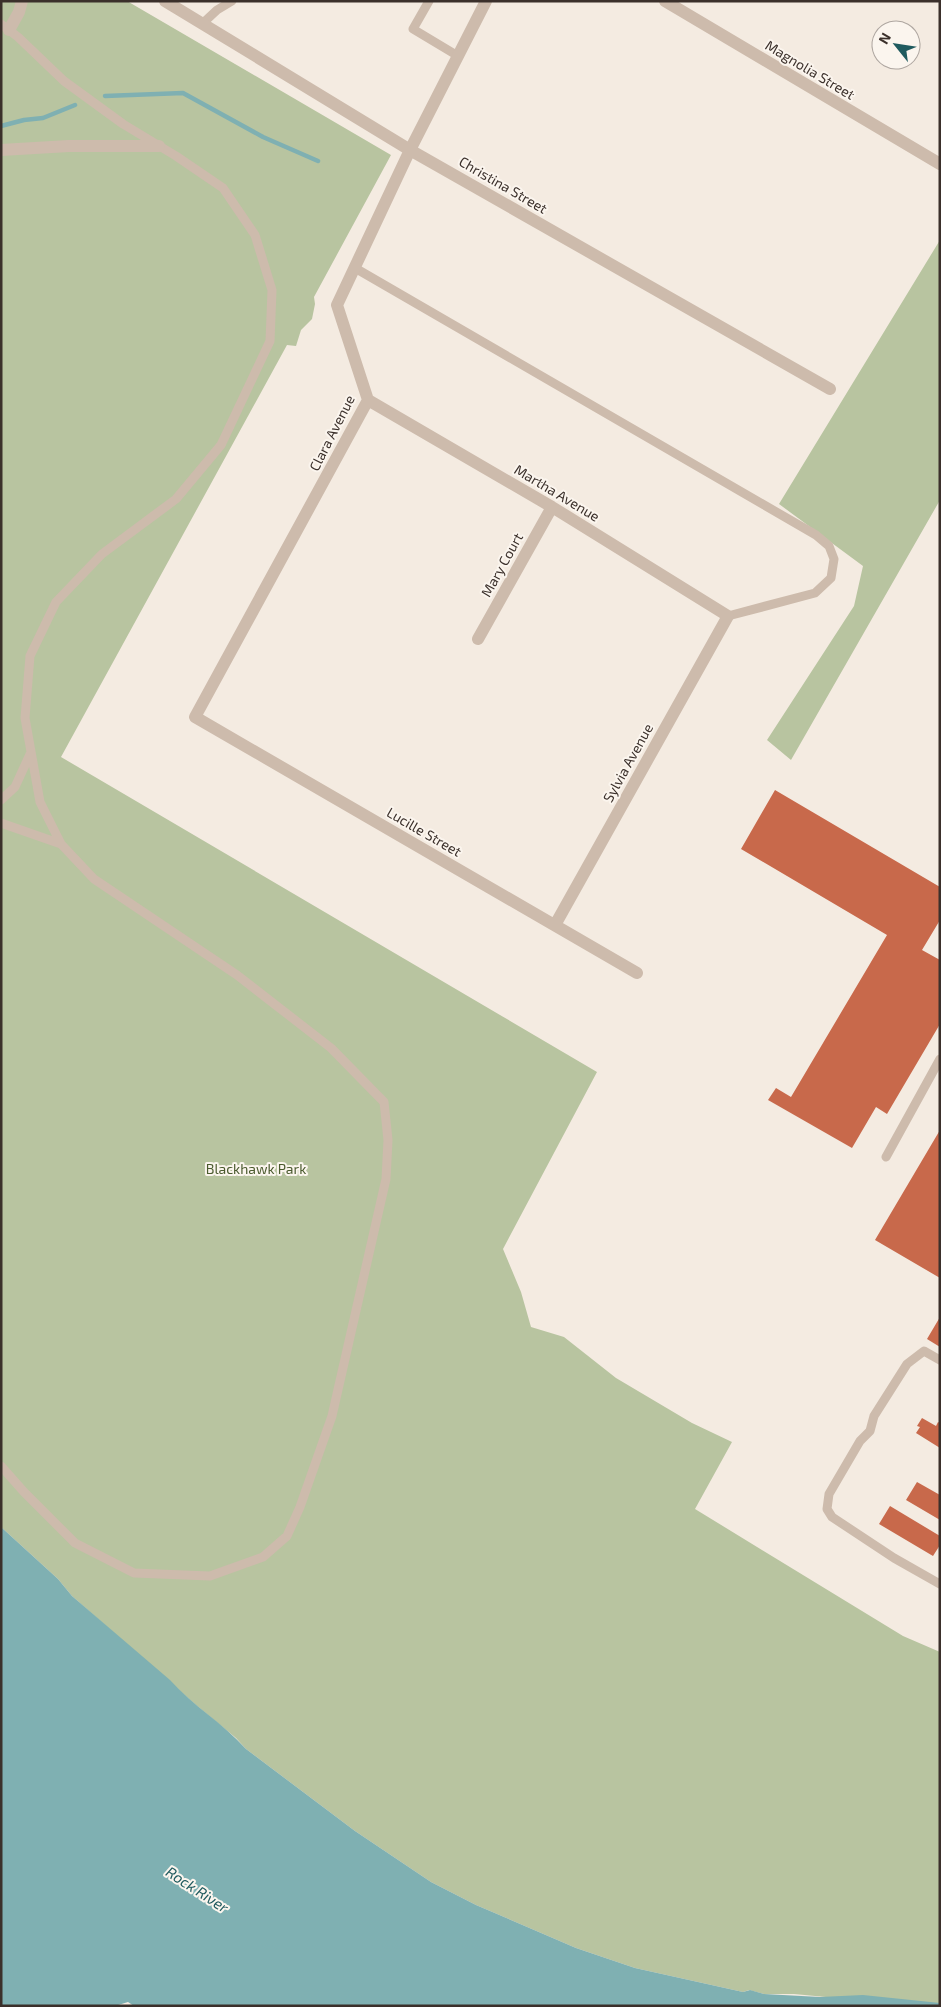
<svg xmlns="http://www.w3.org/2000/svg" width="941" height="2007" viewBox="0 0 941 2007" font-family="'Exo 2',sans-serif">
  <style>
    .green { fill: #b8c4a0 }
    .water { fill: #7fb0b2 }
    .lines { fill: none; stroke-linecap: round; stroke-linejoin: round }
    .stream { stroke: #7fb0b2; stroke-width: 4.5 }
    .building { fill: #c8694b }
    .lane { stroke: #cdbbac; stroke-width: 9 }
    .street { stroke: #cdbbac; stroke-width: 12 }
    .labels { text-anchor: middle; stroke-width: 4; stroke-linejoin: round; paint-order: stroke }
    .street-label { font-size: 14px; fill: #3b302b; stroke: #fbf5ee }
    .park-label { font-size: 14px; fill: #4a5a2e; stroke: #fbf5ee }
    .water-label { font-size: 15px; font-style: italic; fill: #1f5a5e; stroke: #fbf5ee }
  </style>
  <rect width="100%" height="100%" fill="#f4ebe1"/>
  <!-- green -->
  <path class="green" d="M1 1H127L391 155 314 297 315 304 312 319 301 330 296 346 287 345 61 757 597 1072 503 1249 521 1292 531 1327 564 1337 616 1378 692 1423 732 1442 695 1509 903 1636 940 1652V2006H921L794 1994H764L749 1990 743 1992 635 1968 576 1948 476 1905 431 1882 355 1831 246 1749 236 1738 196 1705 72 1596 58 1579 1 1527Z
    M940 240V500L791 760 767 740 854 606 863 566 779 504Z"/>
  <!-- water -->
  <path class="water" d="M1 1527 58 1579 72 1596 170 1680C193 1706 223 1723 246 1749L355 1831 431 1882 476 1905 576 1948 635 1968 743 1992 750 1990 764 1994 820 1997 863 1995 940 2003V2006H134L128 2002 115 2006H1Z"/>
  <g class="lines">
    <!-- stream -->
    <path class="stream" d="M105 96 183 93 263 137 318 161
      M1 126 24 120 43 118 75 105"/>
  </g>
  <!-- building -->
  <path class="building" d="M775 790 940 887V920L922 950 940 960V1024L887 1114 876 1107 852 1148 768 1100 776 1088 791 1097 887 935 741 849Z
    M940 1130V1278L875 1240Z
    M940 1317V1347L927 1339Z
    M922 1418 936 1426 938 1422 940 1423V1448L916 1433 920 1427 917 1426Z
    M917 1482 940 1495V1520L906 1500Z
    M890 1506 940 1536V1545L933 1556 879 1524Z"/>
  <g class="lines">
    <!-- lane -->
    <path class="lane" d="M429 1 413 29 458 56
      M1 24 18 37 64 81 123 124 176 156 223 188 255 235 272 290 270 341 221 445 176 499 102 554 56 602 30 656 25 718 40 802 61 844 94 879 237 975 331 1048 384 1102 388 1140 386 1179 332 1416 300 1507 287 1536 263 1557 210 1576 134 1573 75 1543 24 1492 1 1466
      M202 24 217 10 232 1
      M355 268 816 535 829 546 834 559 831 578 815 593 728 616
      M1 800 15 787 31 752
      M1 823 61 844
      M886 1157 940 1059
      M940 1360 924 1351 907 1364 874 1416 870 1431 860 1441 829 1494 827 1509 832 1517 894 1558 940 1584"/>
    <!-- street -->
    <path class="street" d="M165 1 410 150 830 389
      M486 1 410 150 337 305 368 400 195 717 637 973
      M665 1 940 164
      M9 30 19 12 22 1
      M1 150 69 146H159
      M368 400 552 507 728 616 555 925
      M478 639 552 507"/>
  </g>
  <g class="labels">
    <!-- street labels -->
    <g class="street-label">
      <text transform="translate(810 70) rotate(31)" y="5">Magnolia Street</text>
      <text transform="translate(503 185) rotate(30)" y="5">Christina Street</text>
      <text transform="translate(332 433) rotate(-63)" y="5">Clara Avenue</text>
      <text transform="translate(557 493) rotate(31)" y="5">Martha Avenue</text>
      <text transform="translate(502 565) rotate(-61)" y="5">Mary Court</text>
      <text transform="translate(628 763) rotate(-61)" y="5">Sylvia Avenue</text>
      <text transform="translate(424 832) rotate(30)" y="5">Lucille Street</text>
    </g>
    <!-- park labels -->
    <g class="park-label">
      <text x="256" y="1174">Blackhawk Park</text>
    </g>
    <!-- water labels -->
    <g class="water-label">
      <text transform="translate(197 1890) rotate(33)" y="5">Rock River</text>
    </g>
  </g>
  <!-- border -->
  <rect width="941" height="2007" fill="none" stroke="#3b302b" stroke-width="5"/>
  <!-- north arrow -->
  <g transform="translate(896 45) rotate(300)"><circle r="24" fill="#fbf5ee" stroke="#aea6a0"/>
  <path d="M0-4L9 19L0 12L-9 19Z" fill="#1f5a5e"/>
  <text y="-8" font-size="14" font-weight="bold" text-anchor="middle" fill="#3b302b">N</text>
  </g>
</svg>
